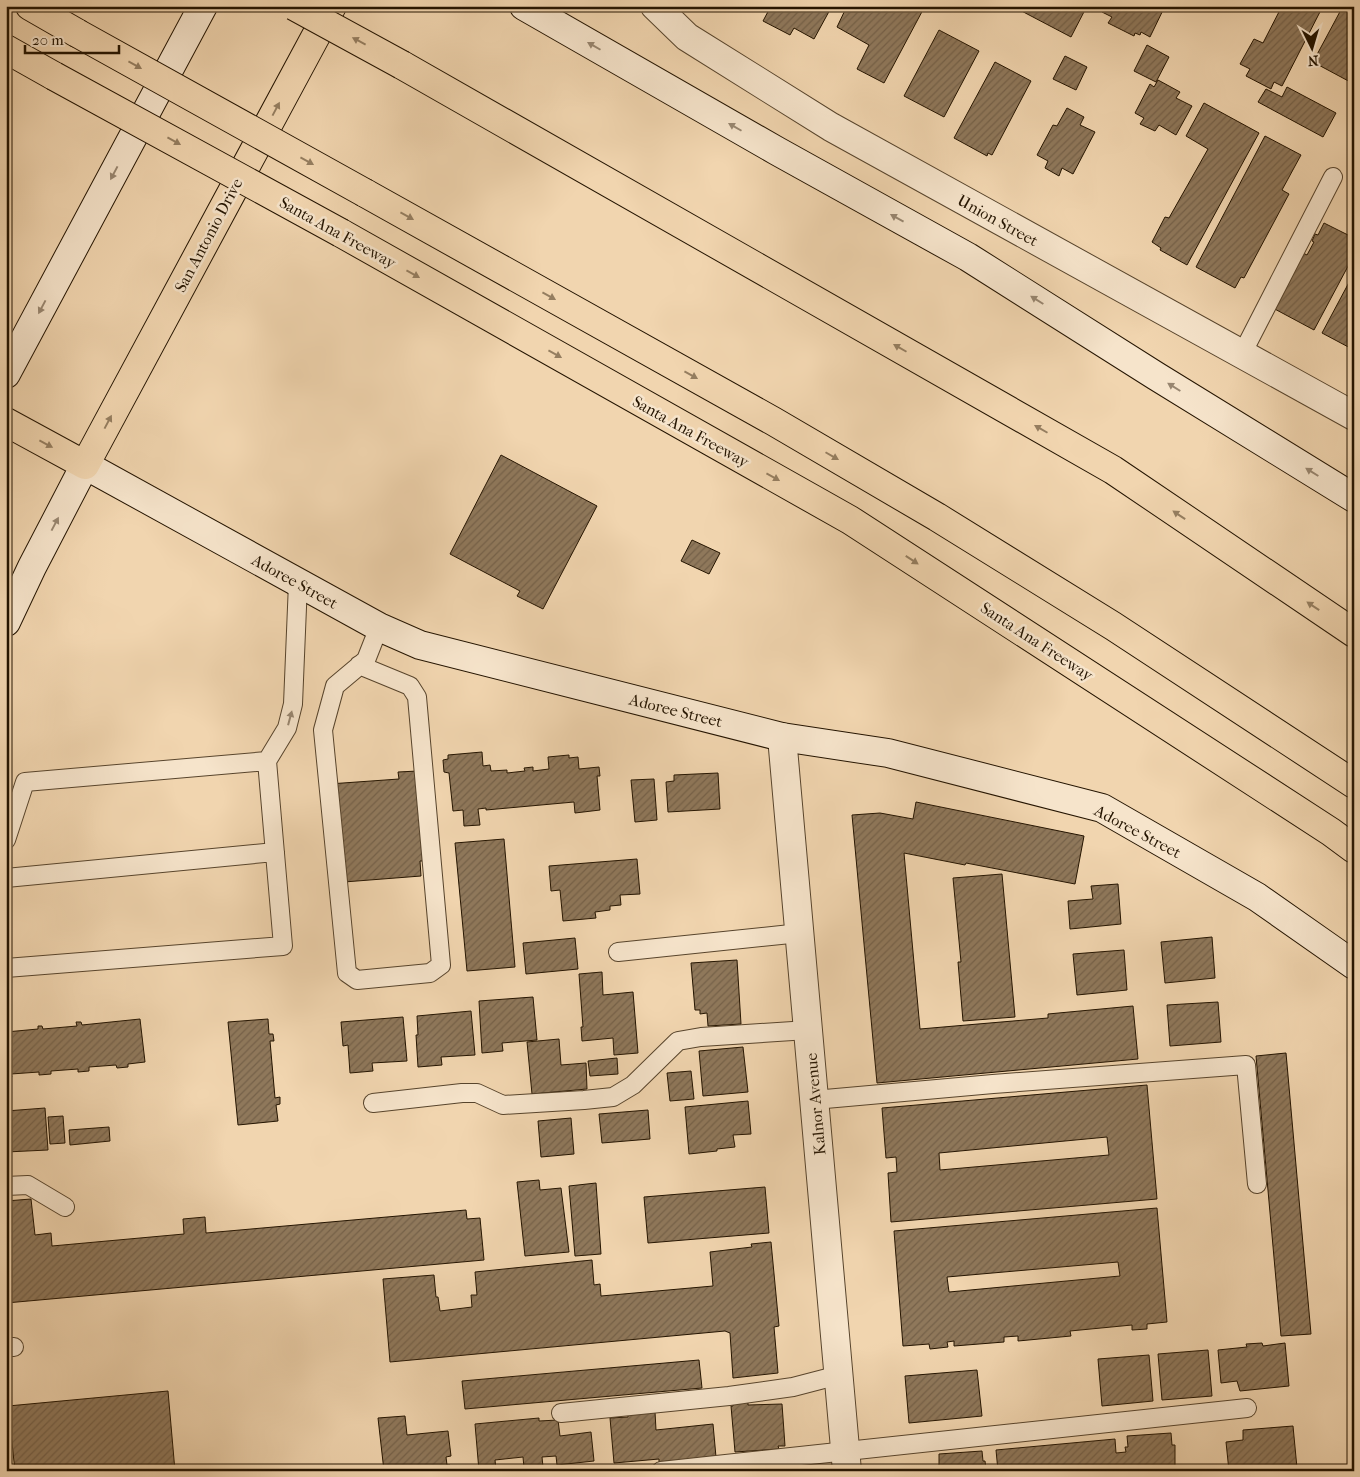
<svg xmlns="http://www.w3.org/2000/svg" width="1360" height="1477" viewBox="0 0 1360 1477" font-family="'IM FELL French Canon',serif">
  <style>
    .building { fill: url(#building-hatch); stroke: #241400; fill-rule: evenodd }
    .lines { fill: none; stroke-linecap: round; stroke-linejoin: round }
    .lane-casing { stroke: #57442c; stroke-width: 20 }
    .street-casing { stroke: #57442c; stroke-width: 30 }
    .secondary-casing { stroke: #241400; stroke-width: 30 }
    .primary-casing { stroke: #241400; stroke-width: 30 }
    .highway-casing { stroke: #241400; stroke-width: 30 }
    .lane { stroke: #f6e4cb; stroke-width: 18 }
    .street { stroke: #f6e4cb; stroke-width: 28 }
    .secondary { stroke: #f6e4cb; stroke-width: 28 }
    .primary { stroke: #f1d5af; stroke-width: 28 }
    .highway { stroke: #f1d5af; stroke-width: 28 }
    .highway-bridge-casing { stroke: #241400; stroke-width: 30; stroke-linecap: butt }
    .highway-bridge { stroke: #f1d5af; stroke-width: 28 }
    .oneway { fill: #957e60 }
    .oneway2 { fill: #988670 }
    .labels { text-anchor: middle; stroke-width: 5; stroke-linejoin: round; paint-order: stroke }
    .street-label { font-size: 16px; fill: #241400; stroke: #f6e4cb }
  </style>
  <defs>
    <pattern id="building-hatch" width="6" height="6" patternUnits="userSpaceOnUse" patternTransform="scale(1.25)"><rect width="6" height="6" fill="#8f785b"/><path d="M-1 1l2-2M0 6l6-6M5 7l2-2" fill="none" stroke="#756149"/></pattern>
  </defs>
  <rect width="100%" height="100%" fill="#f1d5af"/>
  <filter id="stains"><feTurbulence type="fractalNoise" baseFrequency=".004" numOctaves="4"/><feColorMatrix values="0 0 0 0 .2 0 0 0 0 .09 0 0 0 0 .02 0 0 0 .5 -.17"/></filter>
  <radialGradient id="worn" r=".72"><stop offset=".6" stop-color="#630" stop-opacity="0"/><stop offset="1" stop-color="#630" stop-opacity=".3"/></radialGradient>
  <!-- building -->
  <path class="building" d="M771 6H832L814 39 794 28 790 35 763 21Z
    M847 6H925L884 83 857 69 869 45 837 27Z
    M1012 6H1087L1071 37Z
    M1105 6H1165L1150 37 1141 32 1140 35 1135 33 1134 36 1108 23 1112 17 1102 12Z
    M1282 6H1323L1282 86 1274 82 1271 89 1246 76 1250 69 1240 64 1254 39 1263 43Z
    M1343 6H1354V84L1313 62Z
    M939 30 979 51 944 117 904 96Z
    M1147 45 1169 57 1156 82 1134 71Z
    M1065 56 1087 67 1076 90 1053 79Z
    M995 62 1031 81 992 155 988 153 987 156 954 138Z
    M1158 80 1180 92 1176 98 1192 106 1176 135 1159 125 1155 131 1140 124 1144 118 1135 113 1150 84 1154 87Z
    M1287 87 1336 113 1323 137 1258 102 1266 89 1282 97Z
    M1204 103 1259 133 1187 265 1160 250 1161 248 1152 242 1165 217 1169 218 1208 149 1186 136Z
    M1067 108 1084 117 1080 125 1095 132 1073 174 1062 168 1059 176 1045 168 1048 161 1037 155 1053 125 1057 126Z
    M1265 136 1301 155 1282 190 1289 194 1244 278 1241 277 1235 288 1196 267Z
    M1324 223 1354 238V255L1314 330 1271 307 1301 252 1307 255 1314 242 1312 241 1315 234 1318 235Z
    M1354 273V350L1322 333Z
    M501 455 597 506 543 609 517 596 520 591 450 554Z
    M692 540 720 553 709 574 681 561Z
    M482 752 483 766 490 765 491 771 507 770V773L525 771 524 768 533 767V771L549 769 548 757 569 755V758L578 757 579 769 599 767 600 776H597L600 810 575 813 574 802 486 810V808L478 809 480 825 464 826 463 810 453 811 449 773 444 772 443 760 448 759V755Z
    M418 771 426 861H420L421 876 344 882 329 784 399 779 398 772Z
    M718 773 720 809 668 812 666 782 674 781V775Z
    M654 779 657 820 635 822 631 780Z
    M916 802 1084 836 1075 884 966 863 965 865 904 853 920 1029 1048 1018V1014L1133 1006 1138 1059 877 1083 852 815 880 813 913 819Z
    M504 839 515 967 467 971 455 843Z
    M637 859 640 894 620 895 621 905 610 906V910L595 912 596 918 563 921 560 890 551 891 549 866Z
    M1002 874 1015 1017 963 1021 958 962H961L953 878Z
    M1118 884 1121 924 1070 929 1068 901 1093 899 1091 886Z
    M1212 937 1215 978 1165 983 1161 942Z
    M575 938 578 969 526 974 523 943Z
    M1124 950 1127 990 1077 995 1073 954Z
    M737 960 741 1024 708 1026 707 1013 700 1014V1010H695L691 963Z
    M602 972 603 995 633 992 638 1053 614 1055 613 1038 582 1041 581 1027H583L579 974Z
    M533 997 537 1040 502 1043 503 1051 482 1053 479 1001Z
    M1218 1002 1221 1042 1170 1046 1167 1005Z
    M471 1011 475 1055 441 1057 442 1065 418 1067 416 1035H418L417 1016Z
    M403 1017 407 1061 372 1063 373 1071 350 1073 348 1045 343 1046 341 1022Z
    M140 1019 145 1062 128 1064V1067L117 1068 116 1065 89 1067V1071L78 1072V1069L51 1071V1074L39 1075V1072L11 1074 12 1077 6 1078V1032L38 1029V1026H42L43 1029 77 1026 76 1022H81L82 1025Z
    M268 1019 269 1034H273L274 1041H270L275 1098 280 1097V1104L276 1105 278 1121 238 1125 228 1022Z
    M559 1039 561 1065 586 1063 587 1089 532 1094 527 1042Z
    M743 1047 748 1092 703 1096 699 1051Z
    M1286 1053 1311 1334 1281 1336 1256 1056Z
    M617 1058 618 1074 590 1076 588 1061Z
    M691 1071 694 1099 670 1101 667 1073Z
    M1147 1085 1157 1199 891 1222 888 1173 897 1172 896 1157 886 1158 882 1108ZM1107 1137 1109 1155 940 1170 939 1153Z
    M748 1101 751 1134 733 1135 735 1147 717 1149V1151L689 1154 685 1107Z
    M45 1108 48 1150 6 1152V1111Z
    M648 1110 650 1139 602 1143 599 1114Z
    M63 1116 65 1143 50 1144 48 1117Z
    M571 1118 574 1154 541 1157 538 1121Z
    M109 1127 110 1141 70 1145 69 1130Z
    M539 1180 540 1190 561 1188 569 1252 525 1256 517 1182Z
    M596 1183 601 1254 575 1256 569 1186Z
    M765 1187 769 1233 648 1243 644 1197Z
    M31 1199 35 1235 51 1233 52 1246 184 1234 183 1219 205 1217 206 1233 466 1210 467 1219 480 1218 484 1260 6 1303V1201Z
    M1157 1208 1167 1322 1147 1324V1329L1132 1330V1325L1070 1331 1071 1336 1018 1341V1336L1004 1337V1342L954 1346V1341L947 1342 948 1347 930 1349 929 1344 903 1346 894 1231ZM1118 1262 1120 1276 949 1292 947 1277Z
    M771 1242 779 1326 774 1327 778 1373 733 1378 730 1333 725 1331 390 1362 383 1279 434 1275 436 1297H438L440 1311 472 1307 471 1295H477L475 1272 592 1260 594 1285 600 1284 601 1296 713 1286 710 1252 752 1247 751 1244Z
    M1262 1343 1263 1346 1285 1343 1289 1386 1240 1391 1237 1381 1221 1383 1218 1350 1247 1347 1246 1344Z
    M1208 1350 1212 1396 1162 1400 1158 1354Z
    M1149 1355 1153 1401 1102 1406 1098 1359Z
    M699 1360 702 1388 465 1409 462 1381Z
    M977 1370 982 1416 909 1423 905 1376Z
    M168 1391 175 1471H15L8 1406Z
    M748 1401V1405L782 1404 785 1446H778L779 1449 735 1452 731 1406H733V1402Z
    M655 1412 656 1430 713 1424 716 1457 659 1462V1459L614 1463 610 1418 628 1417V1414Z
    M405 1416 407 1435 448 1431 451 1456 446 1457 447 1465H450V1471H384L378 1418Z
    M539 1418V1421L558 1420 560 1436 591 1432 594 1461 557 1465 556 1456 542 1457 543 1467 524 1468 523 1457 495 1460 496 1469 479 1471 475 1424Z
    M1293 1426 1297 1468 1275 1471H1229L1226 1442 1243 1440V1430Z
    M1171 1433 1172 1445H1175V1471H998L996 1450 1115 1439 1116 1453 1126 1452 1125 1447H1128L1127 1436Z
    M982 1451 983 1461H985L986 1469 984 1471H937V1466L939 1465V1454Z"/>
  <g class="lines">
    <!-- lane casing -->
    <g class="lane-casing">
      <path id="lane" d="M1242 354 1333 177
        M359 665 410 686 417 697 441 965 430 973 357 980 347 973 323 730 335 686 366 660 379 627
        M267 761 287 728 293 704 298 583
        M6 840 25 782 267 761 283 946 6 968
        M6 878 275 852
        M618 952 800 933
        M814 1100 993 1084 1246 1065 1257 1184
        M373 1103 462 1093H477L503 1105 584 1100 613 1097 633 1085 678 1041 701 1037 808 1030
        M6 1186 28 1185 65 1207
        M6 1347H14
        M561 1413 729 1396 793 1387 839 1375
        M661 1471 1247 1408"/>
    </g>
    <!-- street casing -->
    <g class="street-casing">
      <path id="street" d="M655 6 687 37 831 127 1354 416
        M782 737 847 1471"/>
    </g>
    <!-- secondary casing -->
    <g class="secondary-casing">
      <path id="secondary" d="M524 6 777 151 968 257 1156 376 1354 498
        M6 374 203 6
        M6 622 32 567 85 465 379 627 420 645 782 737 888 753 1102 808 1257 897 1354 965"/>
    </g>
    <!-- primary casing -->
    <g class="primary-casing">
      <path id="primary" d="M6 422 85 465 332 6"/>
    </g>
    <!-- highway casing -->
    <g class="highway-casing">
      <path id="highway" d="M30 6 77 33
        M6 49 54 76
        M402 65 1113 470 1354 633
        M365 193 773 421 937 517 1113 626 1354 784
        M341 233 850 520 1331 832 1354 849"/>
    </g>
    <!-- lane -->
    <use href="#lane" class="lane"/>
    <!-- street -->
    <use href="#street" class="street"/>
    <!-- secondary -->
    <use href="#secondary" class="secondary"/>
    <!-- primary -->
    <use href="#primary" class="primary"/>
    <!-- highway -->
    <use href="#highway" class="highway"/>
    <!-- highway-bridge casing -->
    <g class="highway-bridge-casing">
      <path id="highway-bridge" d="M294 6 402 65
        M77 33 365 193
        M54 76 341 233"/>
    </g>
    <!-- highway-bridge -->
    <use href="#highway-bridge" class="highway-bridge"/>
  </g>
  <!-- one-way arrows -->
  <defs><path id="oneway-solid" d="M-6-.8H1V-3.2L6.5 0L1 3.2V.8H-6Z" transform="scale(1.25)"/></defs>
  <g class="oneway">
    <use href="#oneway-solid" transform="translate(359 41) rotate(-152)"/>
    <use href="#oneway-solid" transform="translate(135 65) rotate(29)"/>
    <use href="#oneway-solid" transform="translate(276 109) rotate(-62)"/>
    <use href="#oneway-solid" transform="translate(174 141) rotate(29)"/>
    <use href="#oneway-solid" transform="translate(307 161) rotate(29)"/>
    <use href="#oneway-solid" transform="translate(407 216) rotate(29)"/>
    <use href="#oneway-solid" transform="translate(413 274) rotate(29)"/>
    <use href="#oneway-solid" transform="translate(549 296) rotate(29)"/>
    <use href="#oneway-solid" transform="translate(900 348) rotate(-150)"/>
    <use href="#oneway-solid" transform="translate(555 354) rotate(29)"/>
    <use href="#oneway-solid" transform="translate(691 375) rotate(29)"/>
    <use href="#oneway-solid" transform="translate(108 422) rotate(-62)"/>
    <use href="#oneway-solid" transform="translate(1041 429) rotate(-150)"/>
    <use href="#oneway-solid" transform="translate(46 444) rotate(28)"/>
    <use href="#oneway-solid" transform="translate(832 456) rotate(30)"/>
    <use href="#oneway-solid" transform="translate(773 477) rotate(29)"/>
    <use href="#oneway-solid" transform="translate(1179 515) rotate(-146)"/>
    <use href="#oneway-solid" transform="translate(912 560) rotate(33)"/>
    <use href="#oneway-solid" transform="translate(1313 606) rotate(-146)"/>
  </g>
  <g class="oneway2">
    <use href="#oneway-solid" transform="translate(594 46) rotate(-150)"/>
    <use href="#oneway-solid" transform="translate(735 127) rotate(-150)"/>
    <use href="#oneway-solid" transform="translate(114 173) rotate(118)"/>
    <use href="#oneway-solid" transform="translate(897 218) rotate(-151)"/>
    <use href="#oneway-solid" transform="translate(1037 300) rotate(-148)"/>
    <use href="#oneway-solid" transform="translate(42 307) rotate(118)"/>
    <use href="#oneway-solid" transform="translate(1174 387) rotate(-148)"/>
    <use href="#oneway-solid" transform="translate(1312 472) rotate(-148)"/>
    <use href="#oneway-solid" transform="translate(55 524) rotate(-62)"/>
    <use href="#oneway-solid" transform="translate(290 718) rotate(-75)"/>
  </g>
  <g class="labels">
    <!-- street labels -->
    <g class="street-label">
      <text transform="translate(998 220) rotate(29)" y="6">Union Street</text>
      <text transform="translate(338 232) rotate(29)" y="6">Santa Ana Freeway</text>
      <text transform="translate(208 235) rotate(-62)" y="6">San Antonio Drive</text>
      <text transform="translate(691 431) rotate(29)" y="6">Santa Ana Freeway</text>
      <text transform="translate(295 581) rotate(29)" y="6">Adoree Street</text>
      <text transform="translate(1037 641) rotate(33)" y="6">Santa Ana Freeway</text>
      <text transform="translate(676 710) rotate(14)" y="6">Adoree Street</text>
      <text transform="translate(1138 831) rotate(28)" y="6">Adoree Street</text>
      <text transform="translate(815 1104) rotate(-95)" y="6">Kalnor Avenue</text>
    </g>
  </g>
  <!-- margin -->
  <rect width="1360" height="1477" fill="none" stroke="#f1d5af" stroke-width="25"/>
  <rect x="8" y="8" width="1345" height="1462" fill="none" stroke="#241400" stroke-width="2.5"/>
  <rect x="12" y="12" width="1335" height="1452" fill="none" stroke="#241400"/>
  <!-- north arrow -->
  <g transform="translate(1312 48) rotate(175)" stroke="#f6e4cb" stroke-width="4" paint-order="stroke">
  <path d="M0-4L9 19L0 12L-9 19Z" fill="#241400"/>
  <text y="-8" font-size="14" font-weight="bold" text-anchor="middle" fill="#241400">N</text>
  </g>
  <!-- scale -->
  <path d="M25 45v8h94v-8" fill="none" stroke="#241400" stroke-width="2.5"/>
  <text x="32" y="45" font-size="15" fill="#241400" stroke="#f6e4cb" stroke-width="4" paint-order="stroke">20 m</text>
  <rect width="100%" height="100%" filter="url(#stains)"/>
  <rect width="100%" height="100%" fill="url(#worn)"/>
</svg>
